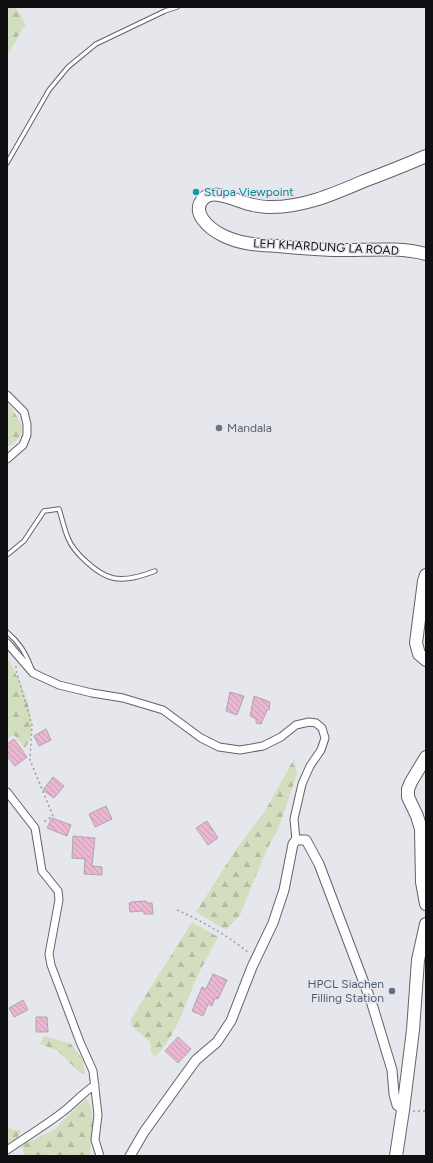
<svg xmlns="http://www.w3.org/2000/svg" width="433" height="1163" viewBox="0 0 433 1163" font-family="Figtree,sans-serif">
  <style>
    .forest { fill: url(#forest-firs) }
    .building { fill: url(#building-back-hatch); stroke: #afa7aa }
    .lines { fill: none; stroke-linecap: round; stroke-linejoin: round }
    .service-casing { stroke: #626268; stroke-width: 5.5 }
    .minor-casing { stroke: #626268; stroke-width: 9 }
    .tertiary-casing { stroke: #626268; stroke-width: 11 }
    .primary-casing { stroke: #626268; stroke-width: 14 }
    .path { stroke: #9d9da3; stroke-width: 1.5; stroke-dasharray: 2 3; stroke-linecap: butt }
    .service { stroke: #fff; stroke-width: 3.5 }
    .minor { stroke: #fff; stroke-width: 7 }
    .tertiary { stroke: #fff; stroke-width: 9 }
    .primary { stroke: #fff; stroke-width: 12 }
    .culture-dot { fill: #0f9aa8; stroke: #e6e6ed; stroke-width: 1.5 }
    .worship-dot { fill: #6b7280; stroke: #e6e6ed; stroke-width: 1.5 }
    .service-dot { fill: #5c6f8a; stroke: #e6e6ed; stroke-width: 1.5 }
    .labels { text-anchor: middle; stroke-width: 3; stroke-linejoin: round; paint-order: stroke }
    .culture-label { font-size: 12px; fill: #0d838f; stroke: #e6e6ed; text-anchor: start }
    .street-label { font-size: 12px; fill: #101012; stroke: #e6e6ed }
    .worship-label { font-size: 12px; fill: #5b616d; stroke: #e6e6ed; text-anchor: start }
    .service-label { font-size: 12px; fill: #4e5e75; stroke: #e6e6ed; text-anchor: end }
  </style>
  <defs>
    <pattern id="forest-firs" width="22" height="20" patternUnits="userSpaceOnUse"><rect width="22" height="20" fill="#d2debd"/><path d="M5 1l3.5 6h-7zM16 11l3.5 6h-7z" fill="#b3bda1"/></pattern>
    <pattern id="building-back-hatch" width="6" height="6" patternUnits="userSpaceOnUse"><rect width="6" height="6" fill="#eab6d1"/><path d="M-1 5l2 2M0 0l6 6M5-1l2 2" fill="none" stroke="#c89bb2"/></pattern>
  </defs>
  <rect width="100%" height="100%" fill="#e6e6ed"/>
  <!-- forest -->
  <path class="forest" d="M7 7H15L21 15 25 25 7 56Z
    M7 403 9 405C22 424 31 433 7 447Z
    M7 657C19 679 43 724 25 748L14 735 7 739Z
    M294 759 297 774 279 827 267 849 240 915 226 930 196 912 237 848 265 811Z
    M192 922 218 937C209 954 199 971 192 989 181 1015 176 1034 156 1056L151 1053 150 1042 131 1025V1019Z
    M44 1036 71 1044 83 1060 85 1074 78 1071 58 1051 40 1044Z
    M86 1098C100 1120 87 1135 91 1156H58L52 1154 48 1156H24L22 1145 54 1130Z
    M7 1128 21 1131 17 1138 7 1144Z"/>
  <!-- building -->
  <path class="building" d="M230 692 244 696 237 715 226 711Z
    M254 696 270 702 269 710H267L261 724 256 723V719L250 716Z
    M46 729 51 740 39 746 34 736Z
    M14 739 27 757 15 766 7 756V744Z
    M53 777 64 786 54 798 43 790Z
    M106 806 112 819 95 827 89 814Z
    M52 818 71 825 67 836 47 828Z
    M207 821 218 838 208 845 196 828Z
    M73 836 95 838 92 866 102 867V875L84 874 85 859 72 858Z
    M146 901 147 903H152L153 914H144V911L130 912 129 903H131V902Z
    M213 974 227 980 218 999 215 998 212 1006 208 1004 203 1016 192 1011 202 987 206 989Z
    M23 1000 28 1010 14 1017 9 1008Z
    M36 1017H47L48 1032H36Z
    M178 1037 191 1049 178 1063 165 1051Z"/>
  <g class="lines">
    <!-- service casing -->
    <g class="service-casing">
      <path id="service" d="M7 163 49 90 68 67 96 44 165 11 177 7
        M7 555 24 541 44 511 59 509C62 518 64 529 68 538 73 552 98 575 113 578 127 581 142 576 155 571
        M7 632C19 642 25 652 31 667"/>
    </g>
    <!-- minor casing -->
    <g class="minor-casing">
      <path id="minor" d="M7 395 24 412 27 424V435L23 445 7 459
        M7 643 33 673 59 685 92 693 123 698 163 710 201 738 219 747 240 750 263 746 281 737 296 725 309 722 316 723 322 728 325 738 321 750 310 766 302 784 294 819 296 840
        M7 792 35 828 42 871 58 891 59 900 49 954 51 965 80 1042 93 1071 98 1115 95 1140 100 1156
        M7 1150C26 1137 46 1125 64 1111 75 1102 84 1092 95 1085"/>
    </g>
    <!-- tertiary casing -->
    <g class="tertiary-casing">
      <path id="tertiary" d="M130 1156 144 1132 180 1082 196 1060 217 1042 231 1021 252 967 273 923 284 890 293 844 296 840H306L319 864 372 1004 392 1070 394 1094 397 1105 403 1110"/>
    </g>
    <!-- primary casing -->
    <g class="primary-casing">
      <path id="primary" d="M426 156C406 165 385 173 364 181 334 194 302 208 268 207 263 207 258 206 253 205 240 203 215 188 204 198 189 212 210 229 222 235 239 244 258 245 278 246 296 248 314 249 332 250 363 251 396 246 426 254
        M426 575 424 581 416 643 419 654 426 660
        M426 757 411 782 408 789V797L417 816 421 829 422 882 426 904
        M396 1156 403 1110 413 1030 418 960 426 924"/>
    </g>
    <!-- path -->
    <path class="path" d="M16 666V670L32 725 30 760 53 816 42 823
      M177 910C202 921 227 935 249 953
      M413 1111H426"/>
    <!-- service -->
    <use href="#service" class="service"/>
    <!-- minor -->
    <use href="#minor" class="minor"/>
    <!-- tertiary -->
    <use href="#tertiary" class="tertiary"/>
    <!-- primary -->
    <use href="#primary" class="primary"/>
  </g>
  <!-- markers -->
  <circle class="culture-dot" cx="196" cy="192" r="4"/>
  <circle class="worship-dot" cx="219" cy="428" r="4"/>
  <circle class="service-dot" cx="392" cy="991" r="4"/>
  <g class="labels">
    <!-- culture labels -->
    <g class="culture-label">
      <text x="204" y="196">Stupa Viewpoint</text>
    </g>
    <!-- street labels -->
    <g class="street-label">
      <text transform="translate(326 247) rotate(3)" y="4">LEH KHARDUNG LA ROAD</text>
    </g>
    <!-- worship labels -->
    <g class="worship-label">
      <text x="227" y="432">Mandala</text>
    </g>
    <!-- service labels -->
    <g class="service-label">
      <text x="384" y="988">HPCL Siachen<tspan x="384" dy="14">Filling Station</tspan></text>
    </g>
  </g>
  <!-- border -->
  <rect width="433" height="1163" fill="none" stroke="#101012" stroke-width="16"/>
</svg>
